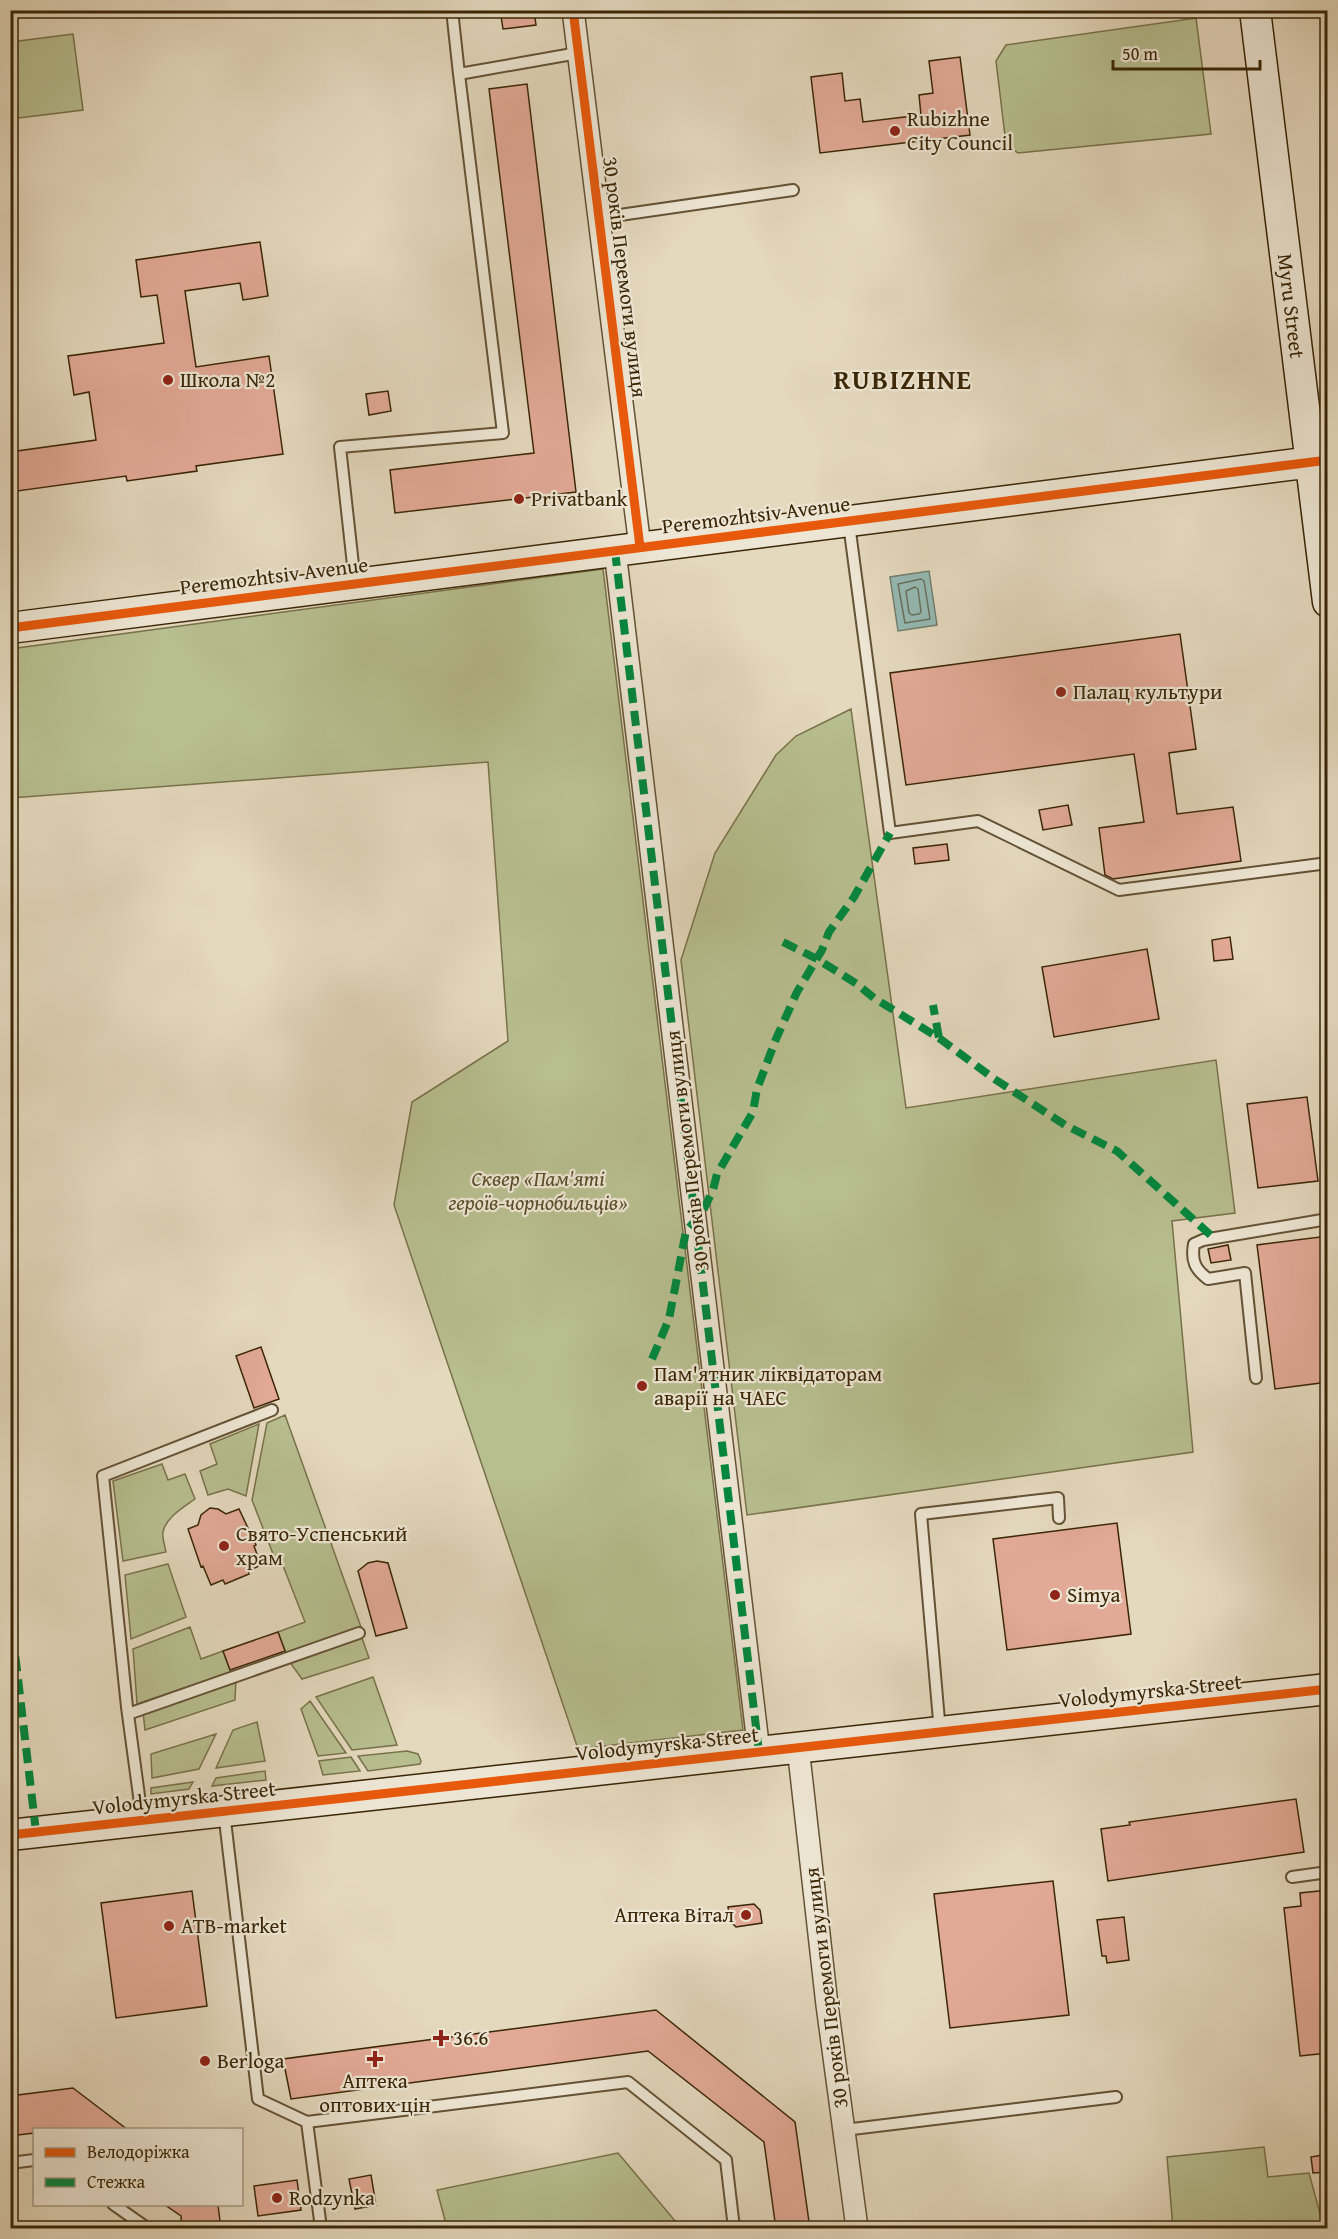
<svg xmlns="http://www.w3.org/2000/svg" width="1338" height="2239" viewBox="0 0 1338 2239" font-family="'Gentium Book Plus',serif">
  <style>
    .green { fill: #b7be8f; stroke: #78724a; stroke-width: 1.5 }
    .water { fill: #95b9b3; stroke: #717e6e; stroke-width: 1.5 }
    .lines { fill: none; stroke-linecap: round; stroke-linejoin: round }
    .shore { stroke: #68705c; stroke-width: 1.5 }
    .building { fill: #e2a996; stroke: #3a2606; stroke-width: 1.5 }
    .lane-casing { stroke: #645234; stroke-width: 14 }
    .street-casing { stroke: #645234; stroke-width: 24 }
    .secondary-casing { stroke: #3a2606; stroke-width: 33 }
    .lane { stroke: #ede6d4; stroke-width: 10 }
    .street { stroke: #ede6d4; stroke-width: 21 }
    .secondary { stroke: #ede6d4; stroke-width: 30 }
    .quiet { stroke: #00873e; stroke-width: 8; stroke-dasharray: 15 8; stroke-linecap: butt }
    .cycleway-casing { stroke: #ede6d4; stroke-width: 13 }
    .cycleway { stroke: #e8590c; stroke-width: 9 }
    .poi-dot { fill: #8f2418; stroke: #ede6d4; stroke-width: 2 }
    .labels { text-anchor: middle; stroke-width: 4.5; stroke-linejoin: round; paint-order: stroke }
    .poi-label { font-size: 21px; fill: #3a2606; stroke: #ede6d4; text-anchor: start }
    .street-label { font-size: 21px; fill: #3a2606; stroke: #ede6d4 }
    .park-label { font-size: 21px; font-style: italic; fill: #594c28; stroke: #ede6d4 }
    .district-label { font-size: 27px; font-weight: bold; letter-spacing: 1.5px; fill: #3a2606; stroke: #ede6d4 }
  </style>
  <rect width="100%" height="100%" fill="#e4d8bd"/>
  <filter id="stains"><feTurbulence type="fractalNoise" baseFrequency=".00333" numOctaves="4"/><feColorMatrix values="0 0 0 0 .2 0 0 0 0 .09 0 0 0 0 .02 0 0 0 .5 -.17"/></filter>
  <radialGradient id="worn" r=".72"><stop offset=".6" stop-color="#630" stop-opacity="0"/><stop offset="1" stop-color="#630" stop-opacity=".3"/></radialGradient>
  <!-- green -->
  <path class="green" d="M1196 18 1211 134 1018 153 1006 144 996 61 1006 45Z
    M73 34 83 110 11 119V42Z
    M603 569 743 1730 578 1749 394 1205 412 1102 508 1041 488 762 11 798 10 649Z
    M851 709 906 1108 1216 1060 1235 1213 1172 1221 1193 1452 747 1515 681 960 715 853 776 755 796 736Z
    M285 1415 361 1627 286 1653 278 1632 305 1622 280 1558 275 1559 252 1500 267 1423Z
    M259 1424 246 1496 228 1489 208 1495 200 1471 217 1464 210 1444Z
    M162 1464 168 1480 185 1474 195 1499C184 1507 166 1517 163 1532 162 1538 165 1546 166 1552L123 1561 113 1481Z
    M168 1564 186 1617 131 1639 125 1575Z
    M190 1627 201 1659 223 1651 231 1672 137 1704 133 1649Z
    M362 1638 369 1658 302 1679 289 1661Z
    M373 1677 397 1745 352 1750 316 1697Z
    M236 1679 235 1700 145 1730 143 1712Z
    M310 1701 346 1753 318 1756 301 1709Z
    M257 1722 265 1761 216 1768 233 1730Z
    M216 1734 199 1769 152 1778 151 1754Z
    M407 1751 418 1754 421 1761 420 1764 368 1771 358 1756Z
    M351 1757 360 1771 323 1775 319 1761Z
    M265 1771 266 1780 212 1786 216 1778Z
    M193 1782 189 1789 151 1794V1788Z
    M1264 2147 1268 2177 1309 2173 1324 2228H1173L1167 2157Z
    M618 2153 681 2228H447L437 2190Z"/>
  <!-- water -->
  <path class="water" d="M929 571 937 625 898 631 890 577Z"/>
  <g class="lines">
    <!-- shore -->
    <path class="shore" d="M921 579 924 581 930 619 905 623 898 584Z
      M915 587 918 589 921 612 919 614 912 615 909 613 906 591Z"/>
  </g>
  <!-- building -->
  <path class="building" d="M500 10H534L536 25 503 29Z
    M960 57 970 135 820 153 811 77 842 73 845 101 860 99 863 122 921 115 919 95 933 93 929 61Z
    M527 84 576 492 395 513 390 470 534 453 489 89Z
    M260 242 268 296 243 300 240 283 185 291 196 367 269 356 283 454 196 466 197 471 127 481 126 476 10 492V452L96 440 89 392 74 395 68 356 164 343 157 295 141 297 136 260Z
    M388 391 391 411 369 415 366 394Z
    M1180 634 1196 749 1169 753 1177 814 1233 807 1241 861 1113 879 1105 875 1099 828 1144 822 1134 754 906 785 890 673Z
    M1068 805 1072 825 1043 830 1039 810Z
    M947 844 949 860 915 864 913 848Z
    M1230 937 1233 959 1214 961 1212 940Z
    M1147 949 1159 1019 1054 1037 1042 967Z
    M1307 1097 1318 1181 1258 1188 1247 1104Z
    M1328 1236V1382L1275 1389 1257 1245Z
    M1228 1245 1231 1260 1211 1263 1208 1249Z
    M261 1347 279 1399 254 1408 236 1356Z
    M210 1508 218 1509 226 1514 239 1509 256 1545 254 1546 261 1565 248 1571 249 1574 225 1584 223 1580 211 1585 203 1566 201 1567 188 1529 198 1525 201 1515Z
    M1117 1523 1131 1634 1007 1650 993 1539Z
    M377 1561 388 1563 407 1628 376 1636 358 1571 368 1563Z
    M278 1632 285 1651 230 1670 223 1651Z
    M1296 1799 1304 1852 1108 1881 1101 1829 1130 1825 1129 1822Z
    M1053 1881 1069 2015 950 2028 934 1894Z
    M1328 1890V2053L1300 2056 1284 1908 1301 1906 1300 1893Z
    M192 1891 207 2006 116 2018 101 1903Z
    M754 1904 760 1910 762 1923 736 1927 730 1921 728 1907Z
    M1124 1917 1129 1960 1107 1963 1106 1956H1102L1097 1920Z
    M656 2010 795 2122 810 2229H776L764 2142 648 2051 291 2099 283 2059Z
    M73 2088 128 2130H34V2133L10 2136V2096Z
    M1328 2154V2172L1313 2173 1311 2157Z
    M371 2175 376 2205 355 2209 349 2179Z
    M297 2180 301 2210 258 2216 254 2186Z
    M165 2205H218L221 2229H182L181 2216Z"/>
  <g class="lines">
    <!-- lane casing -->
    <g class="lane-casing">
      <path id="lane" d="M452 10 459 74 578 53
        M599 218 793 190
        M849 524 890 833 978 821 1119 890 1328 863
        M355 583 340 447 503 433 459 74
        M1256 1378 1245 1273 1208 1279C1195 1269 1191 1261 1194 1244L1203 1240 1328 1219
        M128 1714 359 1633
        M940 1732 921 1514 1058 1498 1059 1518
        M224 1812 258 2099 307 2122 321 2228
        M142 1818 127 1707 103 1476 272 1410
        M1292 1877 1328 1872
        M307 2122 628 2082 726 2160 734 2228
        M844 2130 1116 2097
        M10 2163 34 2160
        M113 2204 147 2228"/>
    </g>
    <!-- street casing -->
    <g class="street-casing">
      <path id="street" d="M573 10 640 547
        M615 551 759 1752
        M798 1747 827 2005 857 2228"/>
    </g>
    <!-- secondary casing -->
    <g class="secondary-casing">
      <path id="secondary" d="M1255 10 1328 602
        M10 628 1328 460
        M10 1835 1328 1689"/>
    </g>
    <!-- lane -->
    <use href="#lane" class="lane"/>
    <!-- street -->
    <use href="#street" class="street"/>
    <!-- secondary -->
    <use href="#secondary" class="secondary"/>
    <!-- quiet -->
    <path class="quiet" d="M615 551 759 1752
      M783 942 817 959 857 984 874 998 939 1038 933 1005
      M939 1038 993 1078 1065 1125 1117 1151 1214 1238
      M652 1359 669 1319 686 1231 702 1213 713 1190 717 1174 753 1112 757 1089 776 1039 797 992 822 950 829 932 854 897 890 833
      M10 1611 36 1832"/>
    <!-- cycleway casing -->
    <g class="cycleway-casing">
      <path id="cycleway" d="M573 10 640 547
        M10 628 1328 460
        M10 1835 1328 1689"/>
    </g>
    <!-- cycleway -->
    <use href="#cycleway" class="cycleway"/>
  </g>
  <!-- markers -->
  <g class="poi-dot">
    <circle cx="895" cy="131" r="6"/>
    <circle cx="168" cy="380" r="6"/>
    <circle cx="519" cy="499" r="6"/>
    <circle cx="1061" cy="692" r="6"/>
    <circle cx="642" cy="1386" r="6"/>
    <circle cx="224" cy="1546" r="6"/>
    <circle cx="1055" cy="1595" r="6"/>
    <circle cx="746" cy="1915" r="6"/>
    <circle cx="169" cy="1926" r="6"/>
    <path d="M438 2029h6v6h6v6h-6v6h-6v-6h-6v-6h6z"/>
    <path d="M372 2050h6v6h6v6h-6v6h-6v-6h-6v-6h6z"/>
    <circle cx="205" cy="2061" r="6"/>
    <circle cx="277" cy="2198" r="6"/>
  </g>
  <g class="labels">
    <!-- poi labels -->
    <g class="poi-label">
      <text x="907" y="126">Rubizhne<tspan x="907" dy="24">City Council</tspan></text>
      <text x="180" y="387">Школа №2</text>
      <text x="531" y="506">Privatbank</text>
      <text x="1073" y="699">Палац культури</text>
      <text x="654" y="1381">Пам'ятник ліквідаторам<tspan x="654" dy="24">аварії на ЧАЕС</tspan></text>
      <text x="236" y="1541">Свято-Успенський<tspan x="236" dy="24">храм</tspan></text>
      <text x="1067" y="1602">Simya</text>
      <text x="734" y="1922" text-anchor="end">Аптека Вітал</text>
      <text x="181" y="1933">ATB-market</text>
      <text x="453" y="2045">36.6</text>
      <text x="217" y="2068">Berloga</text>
      <text x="375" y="2088" text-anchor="middle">Аптека<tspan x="375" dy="24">оптових цін</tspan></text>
      <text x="289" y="2205">Rodzynka</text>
    </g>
    <!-- street labels -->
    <g class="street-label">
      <text transform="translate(625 277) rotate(83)" y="7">30 років Перемоги вулиця</text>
      <text transform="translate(1291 306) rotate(83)" y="7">Myru Street</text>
      <text transform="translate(756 515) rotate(-7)" y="7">Peremozhtsiv Avenue</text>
      <text transform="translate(274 576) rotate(-7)" y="7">Peremozhtsiv Avenue</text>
      <text transform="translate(687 1151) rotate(-97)" y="7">30 років Перемоги вулиця</text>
      <text transform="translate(1150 1691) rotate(-6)" y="7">Volodymyrska Street</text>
      <text transform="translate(667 1744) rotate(-6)" y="7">Volodymyrska Street</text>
      <text transform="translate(184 1798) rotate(-6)" y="7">Volodymyrska Street</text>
      <text transform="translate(826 1988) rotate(-97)" y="7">30 років Перемоги вулиця</text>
    </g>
    <!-- park labels -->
    <g class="park-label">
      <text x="538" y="1186">Сквер «Пам'яті<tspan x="538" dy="24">героїв-чорнобильців»</tspan></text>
    </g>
    <!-- district labels -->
    <g class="district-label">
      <text x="903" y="389">RUBIZHNE</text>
    </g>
  </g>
  <!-- margin -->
  <rect width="1338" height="2239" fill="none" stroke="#e4d8bd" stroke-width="36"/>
  <rect x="12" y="12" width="1314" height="2215" fill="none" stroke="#3a2606" stroke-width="3"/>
  <rect x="18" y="18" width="1302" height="2203" fill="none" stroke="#3a2606" stroke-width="1.5"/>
  <!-- legend -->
  <rect x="33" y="2128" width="210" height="78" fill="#ede6d4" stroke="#a59982" stroke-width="1.5"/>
  <rect x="45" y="2148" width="30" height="9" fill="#e8590c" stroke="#a59982" stroke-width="1.5"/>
  <text x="87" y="2158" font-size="18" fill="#3a2606">Велодоріжка</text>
  <rect x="45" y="2178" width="30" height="9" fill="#00873e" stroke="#a59982" stroke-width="1.5"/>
  <text x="87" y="2188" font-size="18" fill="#3a2606">Стежка</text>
  <!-- scale -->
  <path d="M1113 60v9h147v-9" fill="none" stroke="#3a2606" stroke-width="3"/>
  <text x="1122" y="60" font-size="18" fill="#3a2606" stroke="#ede6d4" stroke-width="4.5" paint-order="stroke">50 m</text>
  <rect width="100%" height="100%" filter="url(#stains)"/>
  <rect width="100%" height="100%" fill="url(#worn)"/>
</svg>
